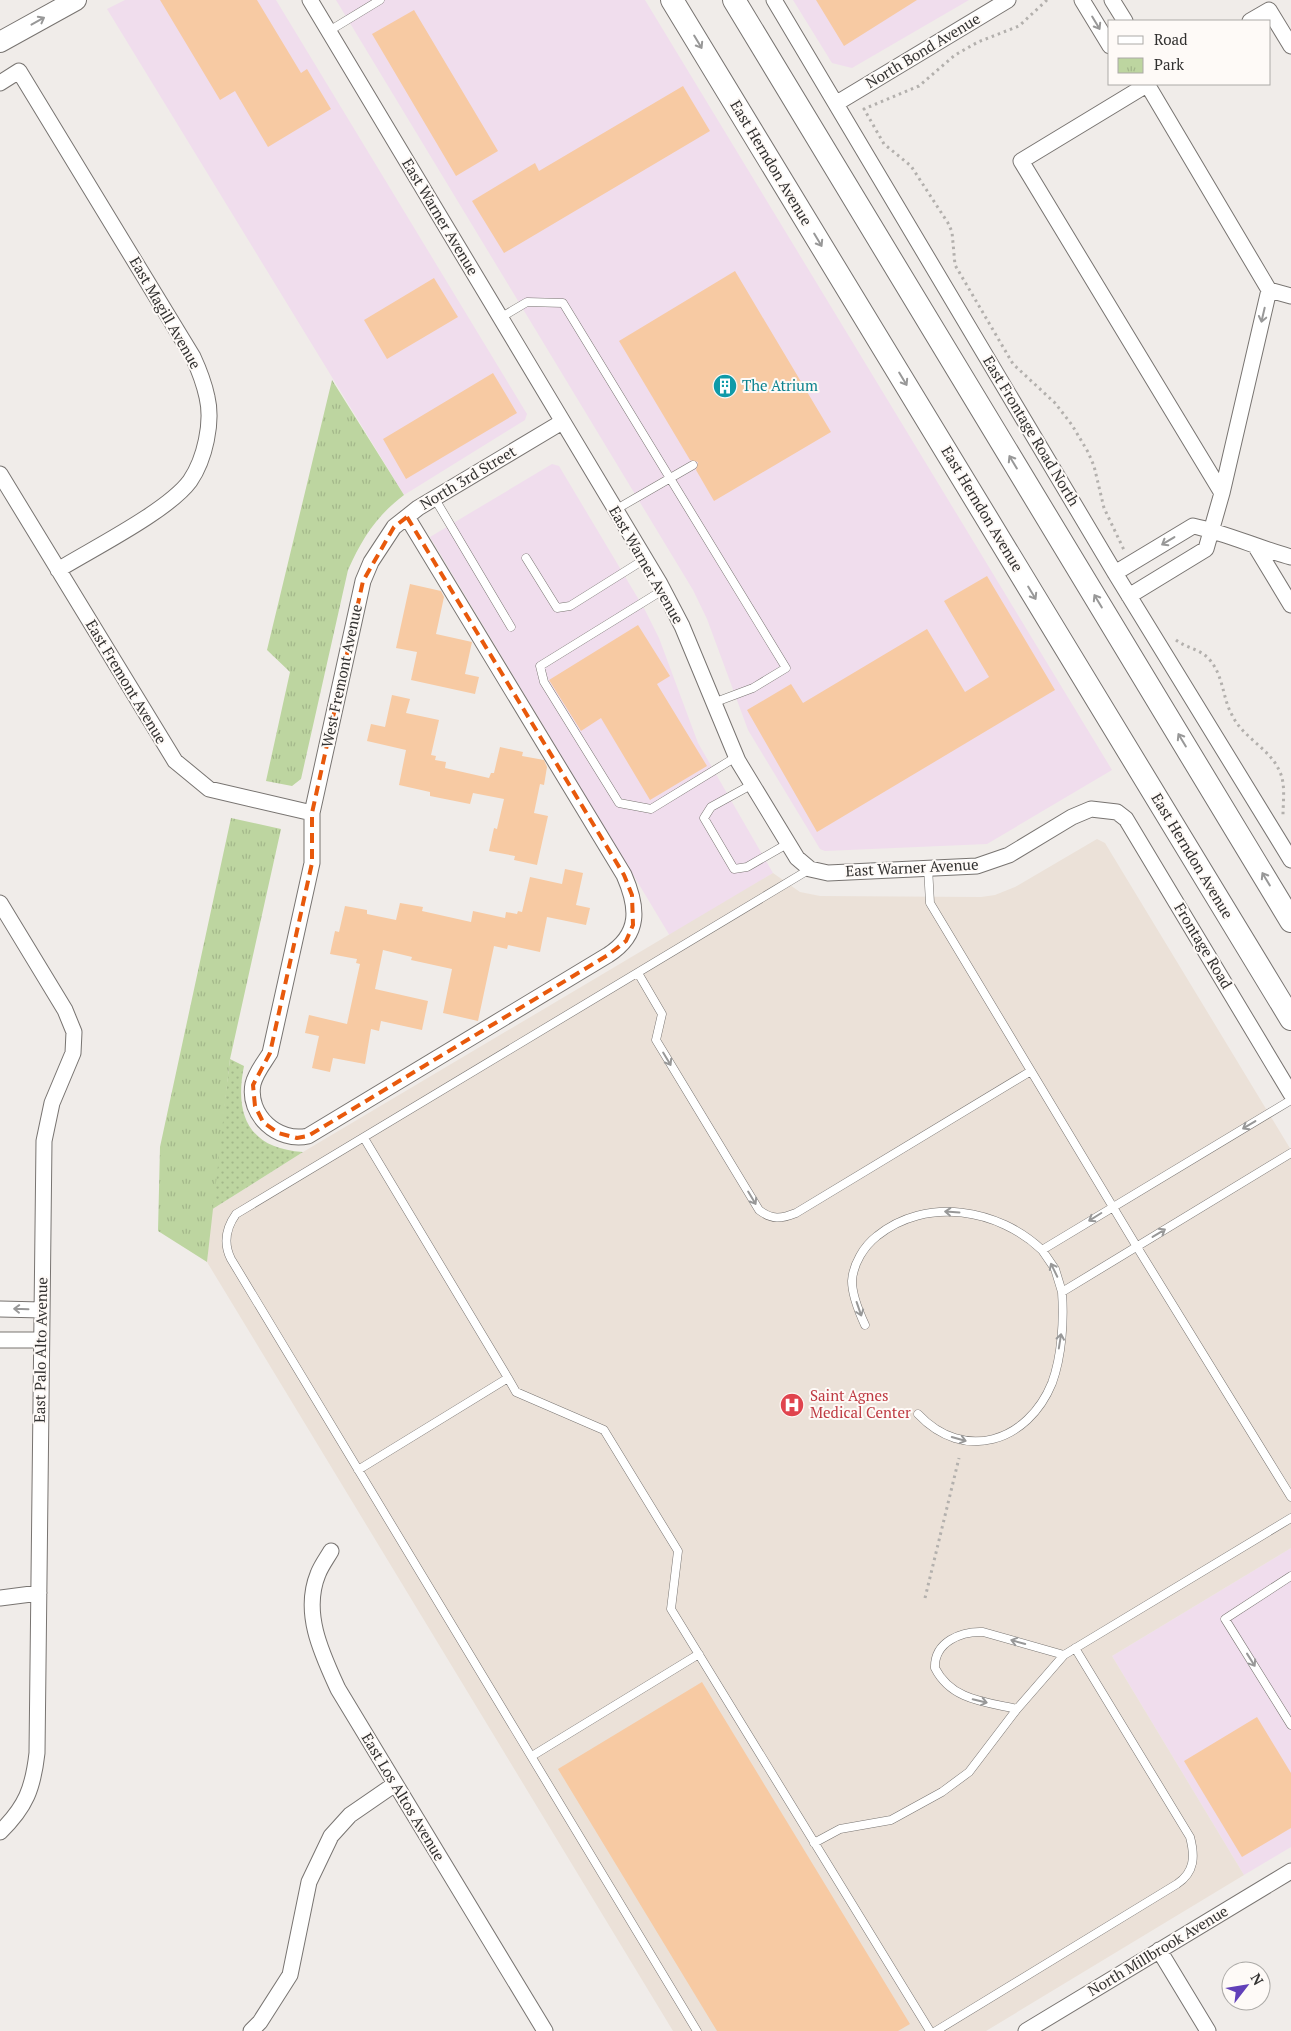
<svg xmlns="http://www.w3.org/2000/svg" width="1291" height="2031" viewBox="0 0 1291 2031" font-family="'PT Serif',serif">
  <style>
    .commercial { fill: #f0dded }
    .built { fill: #ebe1d8 }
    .grass { fill: url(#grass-dots) }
    .park { fill: url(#park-tufts) }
    .building { fill: #f7caa3 }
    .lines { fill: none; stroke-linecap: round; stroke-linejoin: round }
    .lane-casing { stroke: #787471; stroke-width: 9 }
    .street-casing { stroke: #787471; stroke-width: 17 }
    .secondary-casing { stroke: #787471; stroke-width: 22 }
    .primary-casing { stroke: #787471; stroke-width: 24 }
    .path { stroke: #b3b0ad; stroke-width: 3; stroke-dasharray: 2.5 4; stroke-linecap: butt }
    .lane { stroke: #fff; stroke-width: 8 }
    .street { stroke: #fff; stroke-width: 15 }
    .secondary { stroke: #fff; stroke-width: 20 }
    .primary { stroke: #fff; stroke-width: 22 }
    .oneway { stroke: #989898 }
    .marked { fill: none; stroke: #e8590c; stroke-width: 4; stroke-dasharray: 10 6; stroke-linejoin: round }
    .labels { text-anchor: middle; stroke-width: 4; stroke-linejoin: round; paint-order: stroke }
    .street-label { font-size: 15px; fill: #323130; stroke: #fefaf7 }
    .culture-label { font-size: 15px; fill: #0d838f; stroke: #fefaf7; text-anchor: start }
    .health-label { font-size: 15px; fill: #be3a42; stroke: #fefaf7; text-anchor: start }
  </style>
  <defs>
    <pattern id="grass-dots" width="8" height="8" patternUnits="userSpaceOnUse" patternTransform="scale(1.25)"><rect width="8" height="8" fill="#bdd5a0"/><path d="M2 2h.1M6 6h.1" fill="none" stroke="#a3b78a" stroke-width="1.8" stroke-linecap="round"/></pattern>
    <pattern id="park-tufts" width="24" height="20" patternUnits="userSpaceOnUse" patternTransform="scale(1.25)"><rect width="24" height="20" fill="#bdd5a0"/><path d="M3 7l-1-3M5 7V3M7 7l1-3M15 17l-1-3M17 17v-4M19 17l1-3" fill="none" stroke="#a3b78a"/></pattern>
  </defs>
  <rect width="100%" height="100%" fill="#f0ece9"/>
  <!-- commercial -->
  <path class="commercial" d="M125 0H276L527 414 525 420 404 495 107 9Z
    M336 0H645L1112 770 987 844 825 851 820 849 748 730 707 619 693 590Z
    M793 0H969L852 68 832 63Z
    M552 464 559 466 645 610 659 638 698 743 773 873 670 936 430 537Z
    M1291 1548V1847L1244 1875 1112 1656Z"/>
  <!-- built -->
  <path class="built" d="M1097 839 1105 843 1291 1150V1548L1112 1656 1244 1875 986 2031H673L207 1262 211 1210 303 1152 773 873 800 892 820 896 981 897 995 895 1015 887Z"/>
  <!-- grass -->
  <path class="grass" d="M230 1059 244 1066C234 1115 249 1149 303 1152L211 1210Z"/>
  <!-- park -->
  <path class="park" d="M332 380 404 495C376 516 362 539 348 570L301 779 292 786 266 781 290 672 267 650Z
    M231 818 281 829 230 1059 207 1262 158 1231 160 1147Z"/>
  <!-- building -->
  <path class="building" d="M160 0H257L301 73 307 69 331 109 268 147 235 91 220 100Z
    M816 0H917L844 46Z
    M414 10 498 151 456 176 372 34Z
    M683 86 710 131 504 253 472 201 535 163 539 171Z
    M735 271 831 432 714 501 696 470 698 462 690 460 619 341Z
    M434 278 458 317 387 359 364 320Z
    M493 373 517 413 406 479 383 439Z
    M987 576 1055 690 817 832 747 710 791 684 803 703 927 629 965 692 989 677 944 601Z
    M410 584 441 591 444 597 436 634 472 642 465 674 479 677 475 694 411 680 417 652 396 648Z
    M638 625 670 676 657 684 707 766 650 800 601 718 581 731 549 680Z
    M392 695 410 699 406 713 439 720 431 755 436 756 435 760 446 762 445 768 489 778 491 773H494L500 747 523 752 522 756 544 760 547 767 544 785 540 784 534 813 548 816 537 865 514 860 515 856 489 851 494 828 497 829 504 799 473 793 470 804 430 796V792L399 785 406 750 367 741 371 724 385 727Z
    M565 869 583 873 576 905 590 908 586 925 547 917 540 952 508 945 507 949 494 946 478 1021 443 1013 452 969 411 960 412 957 383 950 375 989 428 1001 422 1030 381 1021 379 1031 371 1029 365 1064 333 1058 330 1072 312 1068 319 1036 305 1033 309 1015 347 1024 360 964 356 963 357 959 330 954 335 931 339 932 345 906 367 910V914L396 920 400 903 423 907 422 911 471 922 473 911 505 918 506 912 517 914 518 911 522 912 530 877 562 884Z
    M702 1682 910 2024 898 2031H717L558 1769Z
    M1257 1717 1291 1773V1828L1242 1857 1184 1761Z"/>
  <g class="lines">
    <!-- lane casing -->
    <g class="lane-casing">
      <path id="lane" d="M329 31 380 0
        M500 318 527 302 563 303 786 668 753 688 713 703
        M435 499 511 627
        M615 510 693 465
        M526 558 557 608 570 606 645 559
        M663 590 540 666 544 682 619 803 651 809 736 757
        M751 785 711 807 704 818 734 869 747 867 787 844
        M928 867 930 903 1137 1247 1291 1497
        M638 973 662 1014 656 1040 759 1210C772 1220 781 1219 796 1213L1031 1071
        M1042 1250 1055 1269 1062 1292
        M865 1325C859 1312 852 1296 852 1281 853 1264 864 1246 877 1236 926 1196 999 1209 1042 1250L1291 1100
        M508 1378 516 1392 604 1430 678 1551 671 1609 930 2031
        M918 1414C964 1463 1028 1442 1052 1383 1062 1356 1064 1320 1062 1292L1291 1153
        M358 1470 508 1378 364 1138
        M1291 1576 1225 1619 1291 1725
        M1017 1709C985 1702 951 1700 935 1668 934 1642 961 1631 983 1632L1064 1655
        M532 1756 699 1654
        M814 1843 840 1829 891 1820 942 1792 969 1772 1017 1709 1064 1655 1291 1518
        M697 2031 231 1259C223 1243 226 1228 236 1214L810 869
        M936 2031 1177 1884C1195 1872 1195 1856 1190 1837L1075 1648"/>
    </g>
    <!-- street casing -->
    <g class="street-casing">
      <path id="street" d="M310 0 659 582 682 626 738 761 797 858 810 869 828 873 977 866 1009 855 1072 817 1091 809 1117 812 1126 819 1291 1094
        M774 0 1115 573 1291 860
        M1082 0 1110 46
        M1112 0 1125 21
        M1250 21 1269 10 1291 46
        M0 83 19 71 193 357C199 370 204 383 207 397 213 422 205 459 190 481 168 511 92 549 58 570
        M1147 84 1269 290
        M1148 84 1021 161 1222 493
        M837 103 1008 0
        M0 474 175 761 209 789 312 813
        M407 517 624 875C638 907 641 934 608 955L308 1136C278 1143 247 1115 253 1084 256 1072 264 1063 270 1053L312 863V813L363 581 371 562 394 527 418 508 562 422
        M1256 547 1291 605
        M1115 573 1193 526C1226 533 1258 548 1291 557
        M1129 596 1206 549 1222 493 1269 290 1291 296
        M0 903 65 1010 74 1032 73 1053 52 1103 44 1141 37 1753C33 1788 26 1807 0 1832
        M0 1309 42 1310
        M0 1340H41
        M331 1551C327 1558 321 1566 318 1574 302 1613 322 1654 338 1689L545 2031
        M0 1598 39 1593
        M1159 1950 1208 2031
        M251 2031 260 2022 290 1975 309 1882 331 1836 350 1815 395 1784
        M1026 2031 1291 1871"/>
    </g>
    <!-- secondary casing -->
    <g class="secondary-casing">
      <path id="secondary" d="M0 42 76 0"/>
    </g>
    <!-- primary casing -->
    <g class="primary-casing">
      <path id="primary" d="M672 0 1291 1019
        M734 0 1291 921"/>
    </g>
    <!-- path -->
    <path class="path" d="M1047 0 1019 26 978 42 955 55 919 86 864 109 884 144 911 166 948 223 952 232 955 265 1013 364 1055 403 1072 425 1088 452 1094 466 1104 508 1124 550
      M1176 640C1186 648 1200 649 1209 659 1224 676 1222 697 1232 715 1243 738 1269 748 1279 770 1286 783 1283 801 1283 815
      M925 1598 959 1458"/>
    <!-- lane -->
    <use href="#lane" class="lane"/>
    <!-- street -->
    <use href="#street" class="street"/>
    <!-- secondary -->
    <use href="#secondary" class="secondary"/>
    <!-- primary -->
    <use href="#primary" class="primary"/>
  </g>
  <!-- one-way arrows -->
  <defs><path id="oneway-shaft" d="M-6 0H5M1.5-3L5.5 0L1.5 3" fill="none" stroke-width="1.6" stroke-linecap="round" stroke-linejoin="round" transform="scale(1.25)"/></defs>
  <g class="oneway">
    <use href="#oneway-shaft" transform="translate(38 21) rotate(-29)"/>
    <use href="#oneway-shaft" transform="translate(1096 23) rotate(59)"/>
    <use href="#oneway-shaft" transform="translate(698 42) rotate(59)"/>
    <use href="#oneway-shaft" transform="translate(818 240) rotate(59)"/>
    <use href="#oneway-shaft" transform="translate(1263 315) rotate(103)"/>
    <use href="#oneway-shaft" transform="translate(903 379) rotate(59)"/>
    <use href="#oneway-shaft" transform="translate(1013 462) rotate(-121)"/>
    <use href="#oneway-shaft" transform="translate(1168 541) rotate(149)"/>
    <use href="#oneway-shaft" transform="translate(1032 593) rotate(59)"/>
    <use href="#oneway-shaft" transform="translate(1098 601) rotate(-121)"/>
    <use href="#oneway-shaft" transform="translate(1182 740) rotate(-121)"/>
    <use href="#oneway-shaft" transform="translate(1266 879) rotate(-121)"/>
    <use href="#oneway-shaft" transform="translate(667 1059) rotate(59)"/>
    <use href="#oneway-shaft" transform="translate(1249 1125) rotate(149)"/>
    <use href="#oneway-shaft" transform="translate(752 1198) rotate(59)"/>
    <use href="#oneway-shaft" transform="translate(952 1212) rotate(-176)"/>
    <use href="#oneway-shaft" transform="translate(1095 1217) rotate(148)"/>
    <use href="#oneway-shaft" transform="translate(1159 1233) rotate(-31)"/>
    <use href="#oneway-shaft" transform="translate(1054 1270) rotate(-116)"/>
    <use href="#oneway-shaft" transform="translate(21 1309) rotate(-178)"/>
    <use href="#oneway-shaft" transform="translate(859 1309) rotate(71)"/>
    <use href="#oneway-shaft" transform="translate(1060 1341) rotate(-81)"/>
    <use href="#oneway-shaft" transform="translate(959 1439) rotate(16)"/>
    <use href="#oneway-shaft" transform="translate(1018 1642) rotate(-164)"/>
    <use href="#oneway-shaft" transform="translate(1251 1660) rotate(58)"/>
    <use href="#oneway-shaft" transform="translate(980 1701) rotate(13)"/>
  </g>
  <!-- marked area -->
  <path class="marked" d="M407 517 624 875 632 895 633 925 626 941 608 955 308 1136 297 1138 278 1133 263 1122 255 1106 253 1085 270 1053 312 863V813L363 581 394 527Z"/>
  <!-- icons -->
  <defs>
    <g id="building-disc" transform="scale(1.25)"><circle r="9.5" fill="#0f9aa8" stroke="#fefaf7"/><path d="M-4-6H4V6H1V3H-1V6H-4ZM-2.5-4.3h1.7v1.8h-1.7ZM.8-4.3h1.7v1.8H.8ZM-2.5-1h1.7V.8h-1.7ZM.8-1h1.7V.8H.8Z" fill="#fff"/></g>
    <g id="hospital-disc" transform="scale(1.25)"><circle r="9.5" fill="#e0444e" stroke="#fefaf7"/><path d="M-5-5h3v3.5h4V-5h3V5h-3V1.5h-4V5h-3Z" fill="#fff"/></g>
  </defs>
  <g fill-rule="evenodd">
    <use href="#building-disc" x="725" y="386"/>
    <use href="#hospital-disc" x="792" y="1405"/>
  </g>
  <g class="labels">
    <!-- street labels -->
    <g class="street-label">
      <text transform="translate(923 51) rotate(-31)" y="5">North Bond Avenue</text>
      <text transform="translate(771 163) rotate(59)" y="5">East Herndon Avenue</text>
      <text transform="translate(440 217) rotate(59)" y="5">East Warner Avenue</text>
      <text transform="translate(165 313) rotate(60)" y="5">East Magill Avenue</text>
      <text transform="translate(1031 431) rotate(59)" y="5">East Frontage Road North</text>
      <text transform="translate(468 478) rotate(-31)" y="5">North 3rd Street</text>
      <text transform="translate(982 509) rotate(59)" y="5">East Herndon Avenue</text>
      <text transform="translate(646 565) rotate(60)" y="5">East Warner Avenue</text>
      <text transform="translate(342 676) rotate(-78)" y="5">West Fremont Avenue</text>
      <text transform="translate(126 682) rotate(59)" y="5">East Fremont Avenue</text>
      <text transform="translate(1192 856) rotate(59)" y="5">East Herndon Avenue</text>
      <text transform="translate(912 868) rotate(-3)" y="5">East Warner Avenue</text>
      <text transform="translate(1203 946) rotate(59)" y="5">Frontage Road</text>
      <text transform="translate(41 1350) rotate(-89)" y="5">East Palo Alto Avenue</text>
      <text transform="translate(403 1797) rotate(59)" y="5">East Los Altos Avenue</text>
      <text transform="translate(1158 1951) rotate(-31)" y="5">North Millbrook Avenue</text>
    </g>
    <!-- culture labels -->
    <g class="culture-label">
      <text x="742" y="391">The Atrium</text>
    </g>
    <!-- health labels -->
    <g class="health-label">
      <text x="810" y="1401">Saint Agnes<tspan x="810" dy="17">Medical Center</tspan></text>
    </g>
  </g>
  <!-- legend -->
  <rect x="1108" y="20" width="162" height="65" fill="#fefaf7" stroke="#acaaa7"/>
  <rect x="1118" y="36" width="25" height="8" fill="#ffffff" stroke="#acaaa7"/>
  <text x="1154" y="45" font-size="15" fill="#323130">Road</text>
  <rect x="1118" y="58" width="25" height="15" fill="url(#park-tufts)" stroke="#acaaa7"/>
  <text x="1154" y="70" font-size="15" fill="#323130">Park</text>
  <!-- north arrow -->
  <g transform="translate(1246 1986) rotate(59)"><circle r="24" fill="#fefaf7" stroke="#acaaa7"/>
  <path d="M0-4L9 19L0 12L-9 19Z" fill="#6140b9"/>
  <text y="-8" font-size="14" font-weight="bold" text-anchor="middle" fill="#323130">N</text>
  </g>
</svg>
